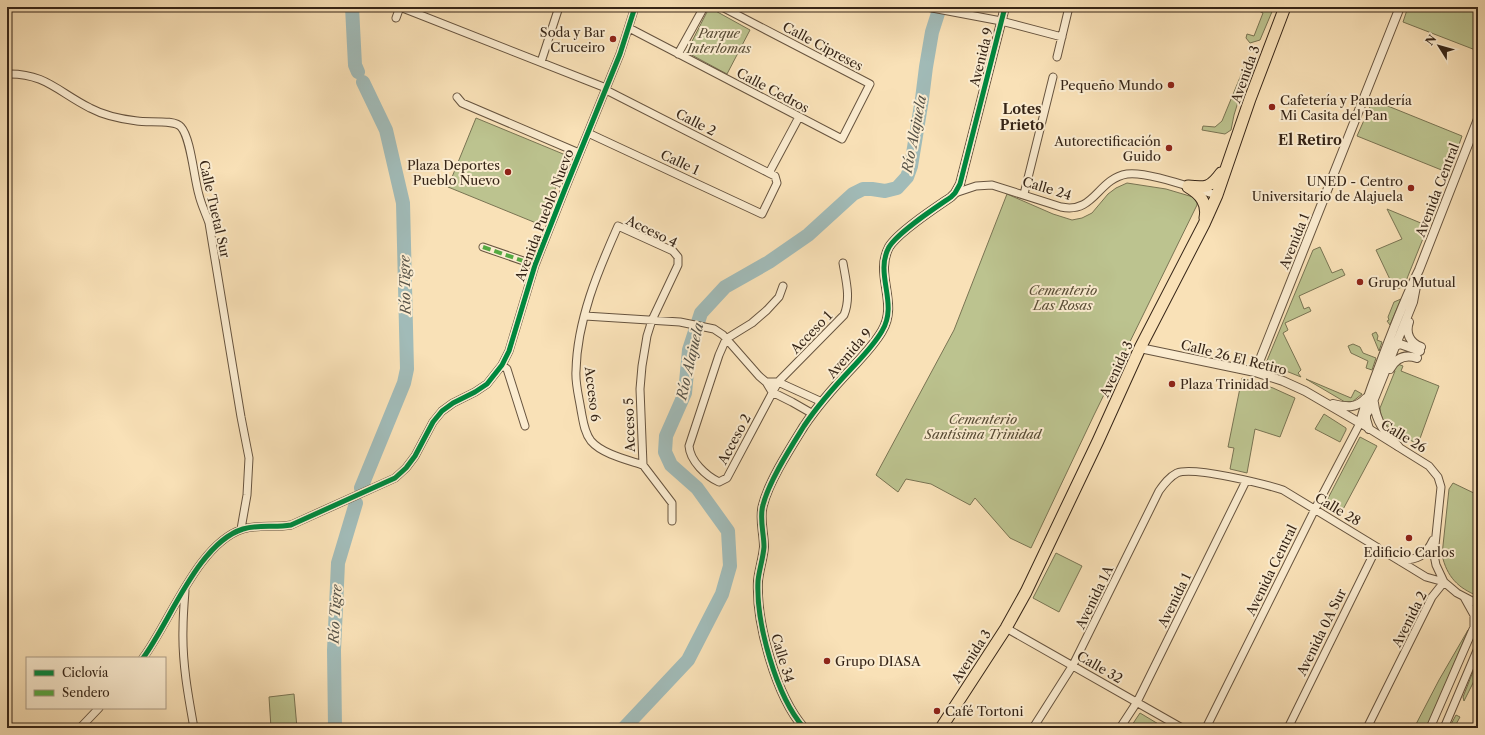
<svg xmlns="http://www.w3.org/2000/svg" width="1485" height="735" viewBox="0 0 1485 735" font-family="'Libre Caslon Text',serif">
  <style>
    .green { fill: #bcc38f; stroke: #797453 }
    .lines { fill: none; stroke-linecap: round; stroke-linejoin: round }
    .river { stroke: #a1bbb8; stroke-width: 14 }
    .minor-casing { stroke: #67543f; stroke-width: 9 }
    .tertiary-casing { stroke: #67543f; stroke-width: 10 }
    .primary-casing { stroke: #362517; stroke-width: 13 }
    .minor { stroke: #fbecd0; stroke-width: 7 }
    .tertiary { stroke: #fbecd0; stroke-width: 8 }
    .primary { stroke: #f9e1b7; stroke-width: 11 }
    .quiet { stroke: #55aa42; stroke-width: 4; stroke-dasharray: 8 4; stroke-linecap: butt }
    .cycleway-casing { stroke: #fbecd0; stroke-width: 8 }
    .cycleway { stroke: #00873e; stroke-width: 5 }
    .poi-dot { fill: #8f2418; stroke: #fbecd0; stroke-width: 1.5 }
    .labels { text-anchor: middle; stroke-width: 4; stroke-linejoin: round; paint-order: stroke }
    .poi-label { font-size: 13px; fill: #362517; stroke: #fbecd0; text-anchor: end }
    .park-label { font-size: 13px; font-style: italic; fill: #584c35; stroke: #fbecd0 }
    .street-label { font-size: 13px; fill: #362517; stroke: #fbecd0 }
    .neighbourhood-label { font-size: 14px; font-weight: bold; fill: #362517; stroke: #fbecd0 }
    .water-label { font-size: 14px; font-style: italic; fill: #565247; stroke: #fbecd0 }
  </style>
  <rect width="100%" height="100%" fill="#f9e1b7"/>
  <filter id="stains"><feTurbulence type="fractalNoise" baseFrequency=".005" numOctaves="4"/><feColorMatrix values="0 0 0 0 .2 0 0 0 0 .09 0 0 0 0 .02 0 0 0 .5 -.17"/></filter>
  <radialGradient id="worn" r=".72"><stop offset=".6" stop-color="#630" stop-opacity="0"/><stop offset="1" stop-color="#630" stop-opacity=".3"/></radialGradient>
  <!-- green -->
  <path class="green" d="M1258 7H1274L1260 40 1250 43 1246 38 1247 34 1254 36 1263 13 1257 10Z
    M1408 7H1478V51L1403 22Z
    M712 9 750 30 727 74 688 53 687 51 708 10Z
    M1248 58 1253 61V71L1247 84 1242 89 1234 115 1231 130 1225 134 1202 130 1203 126 1215 127 1222 121Z
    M1373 100 1462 136 1449 173 1357 136Z
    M476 118 568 156 541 225 448 187Z
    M1127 183 1166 189 1193 197 1197 202V205L1094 415 1031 548 1010 538 975 498 970 505 931 484 906 479 898 492 876 475 954 330 1007 194 1053 214 1072 220 1082 218 1092 213 1108 194 1116 188Z
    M1387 209 1428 226 1404 286 1395 290 1376 250 1402 239Z
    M1320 247 1332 273 1342 269 1345 275 1299 296 1304 309 1309 307 1311 311 1285 323 1288 330 1283 333 1301 370 1298 373 1301 377 1266 363 1313 250Z
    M1401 299 1390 325 1387 321 1389 320 1388 317 1394 302Z
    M1376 332 1378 336 1377 340 1382 342 1379 351 1372 334Z
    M1353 344 1360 347 1363 353 1376 358 1372 370 1366 368 1368 361 1351 353 1348 346Z
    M1398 364 1403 366 1401 371 1439 386 1418 444C1402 436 1381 429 1380 408L1395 371 1394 370Z
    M1242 378 1273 388 1295 398 1280 437 1255 429 1247 473 1230 469 1234 448 1228 447Z
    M1306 379 1351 398 1355 390 1362 394 1352 402H1345Z
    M1324 414 1346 428V430L1340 442 1315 429Z
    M1360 437 1377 446 1340 515 1324 506Z
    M1453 483 1478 495V596C1458 588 1447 577 1442 555L1449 489Z
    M1056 553 1082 566 1059 612 1033 598Z
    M1468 630 1427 728H1414L1439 680Z
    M1478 659V673L1464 701 1463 697Z
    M294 694 297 728H271L269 697Z
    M1140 713 1165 728H1130Z
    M1456 715 1460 717 1454 728H1449Z"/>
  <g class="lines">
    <!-- river -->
    <path class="river" d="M352 7 355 65 358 72
      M361 488 404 383 407 369 403 203 386 130 363 82
      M335 728 334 650 338 563 356 503
      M624 728 688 660 722 594 730 566 728 531 697 488 671 465 665 452 666 436 685 393 689 350 701 313 725 287 769 262 808 235 853 194 863 189H872L885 191 897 188 907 177 911 166 922 99 926 67 932 32 940 7"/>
    <!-- minor casing -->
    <g class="minor-casing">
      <path id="minor" d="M400 7 606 88
        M927 7 1001 21 1062 37
        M396 18 400 7
        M629 28 842 139 870 84 722 7
        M678 54 704 7
        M1057 57 1069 7
        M541 62 559 7
        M7 74C45 73 58 92 90 108 105 116 120 119 137 121 147 123 175 119 181 127 191 138 194 179 199 195 201 204 206 214 209 223L241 417 249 458 247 495 241 529
        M457 97 462 103 579 153
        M588 133 762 214 777 183 775 176 769 173 606 90
        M769 173 799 117
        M955 193 976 186 992 185 1061 207C1095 214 1097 179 1127 174 1147 171 1195 189 1217 195
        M1024 194 1053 77
        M483 247 535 265
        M783 286 779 297 767 310 752 323 726 339 719 355 689 446C690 461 706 476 719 482L727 478 778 382 844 315C851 298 846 281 843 263
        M585 316 680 322 714 329 723 335 759 376 766 382
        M502 365 507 369 525 426
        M813 414 792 402 772 392 766 382H778L822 402
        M643 465C628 460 602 454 591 441 584 432 583 420 581 410 579 397 575 383 576 371 577 320 598 271 618 226L673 251 678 257V265L652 320 647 336 642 366 640 389 643 465 672 503V521
        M1400 561C1418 559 1425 557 1433 540
        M185 591C184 604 183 616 183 629 182 662 188 695 194 728
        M1464 597 1474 615V627
        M1006 628 1182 728
        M143 658C170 622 198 543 243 529 259 524 275 528 291 525L395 478 406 468 415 456 433 422 442 411 453 403 475 392 487 384 502 365 509 351 535 265 565 189 620 54 635 7
        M80 728 99 708
        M1033 728 1073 665 1159 491C1164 484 1169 477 1177 473 1193 466 1264 484 1283 490L1426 577 1444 582 1457 593 1478 604
        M1120 728 1137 702 1246 481
        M1206 728 1315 509 1360 423 1429 466 1438 477 1441 487 1434 555 1436 565 1444 582
        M1288 728 1377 547
        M1367 728 1432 597 1444 582
        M1430 728 1474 627 1478 622
        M1444 728 1478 648"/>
    </g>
    <!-- tertiary casing -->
    <g class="tertiary-casing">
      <path id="tertiary" d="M1409 322C1405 333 1410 343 1421 347
        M1393 347 1400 344 1420 351
        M1140 348 1255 372 1283 381 1305 391 1360 423
        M1390 369C1396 358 1405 354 1417 358
        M1255 372 1400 7
        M1374 403C1376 422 1385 433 1398 446
        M1333 404C1346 407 1356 409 1366 398
        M1366 412V419L1369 429
        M1362 420 1370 409 1413 302 1417 281
        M1360 423C1366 400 1375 378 1383 356 1394 327 1405 298 1419 270L1478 119
        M804 728C776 696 756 623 758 581 759 570 763 559 764 547 764 533 759 518 763 505 769 481 791 447 804 426 818 405 834 387 851 369 862 357 874 345 882 331 899 303 874 275 889 247 898 232 935 208 951 197L955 193 960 184 1005 7"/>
    </g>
    <!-- primary casing -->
    <g class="primary-casing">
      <path id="primary" d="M1188 186C1206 188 1210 188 1221 173
        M1188 187C1200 194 1208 203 1205 218
        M941 728 1006 628 1026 592 1098 441 1140 348 1204 224 1217 195 1250 99 1285 7"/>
    </g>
    <!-- minor -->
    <use href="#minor" class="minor"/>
    <!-- tertiary -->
    <use href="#tertiary" class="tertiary"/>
    <!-- primary -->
    <use href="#primary" class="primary"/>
    <!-- quiet -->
    <path class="quiet" d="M483 247 535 265"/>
    <!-- cycleway casing -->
    <g class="cycleway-casing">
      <path id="cycleway" d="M143 658C170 622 198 543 243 529 259 524 275 528 291 525L395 478 406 468 415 456 433 422 442 411 453 403 475 392 487 384 502 365 509 351 535 265 565 189 620 54 635 7
        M804 728C776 696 756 623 758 581 759 570 763 559 764 547 764 533 759 518 763 505 769 481 791 447 804 426 818 405 834 387 851 369 862 357 874 345 882 331 899 303 874 275 889 247 898 232 935 208 951 197L955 193 960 184 1005 7"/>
    </g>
    <!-- cycleway -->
    <use href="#cycleway" class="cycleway"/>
  </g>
  <!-- markers -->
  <g class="poi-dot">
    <circle cx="613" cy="39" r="4"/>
    <circle cx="1171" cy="85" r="4"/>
    <circle cx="1272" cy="107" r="4"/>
    <circle cx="1169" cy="148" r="4"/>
    <circle cx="508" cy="172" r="4"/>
    <circle cx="1411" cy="188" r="4"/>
    <circle cx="1360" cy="282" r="4"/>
    <circle cx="1172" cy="384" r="4"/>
    <circle cx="1409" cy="538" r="4"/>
    <circle cx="827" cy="661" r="4"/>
    <circle cx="937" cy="711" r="4"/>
  </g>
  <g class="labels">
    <!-- poi labels -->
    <g class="poi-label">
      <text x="605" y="37">Soda y Bar<tspan x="605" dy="15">Cruceiro</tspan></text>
      <text x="1163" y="90">Pequeño Mundo</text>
      <text x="1280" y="105" text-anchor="start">Cafetería y Panadería<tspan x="1280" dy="15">Mi Casita del Pan</tspan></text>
      <text x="1161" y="146">Autorectificación<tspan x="1161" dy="15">Guido</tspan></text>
      <text x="500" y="170">Plaza Deportes<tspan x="500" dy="15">Pueblo Nuevo</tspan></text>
      <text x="1403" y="186">UNED - Centro<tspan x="1403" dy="15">Universitario de Alajuela</tspan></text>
      <text x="1368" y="287" text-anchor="start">Grupo Mutual</text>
      <text x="1180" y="389" text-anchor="start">Plaza Trinidad</text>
      <text x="1409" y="557" text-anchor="middle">Edificio Carlos</text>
      <text x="835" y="666" text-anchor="start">Grupo DIASA</text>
      <text x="945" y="716" text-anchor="start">Café Tortoni</text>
    </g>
    <!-- park labels -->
    <g class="park-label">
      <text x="719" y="38">Parque<tspan x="719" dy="15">Interlomas</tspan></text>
      <text x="1063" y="295">Cementerio<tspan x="1063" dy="15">Las Rosas</tspan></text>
      <text x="983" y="424">Cementerio<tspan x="983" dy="15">Santísima Trinidad</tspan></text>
    </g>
    <!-- street labels -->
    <g class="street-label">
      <text transform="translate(823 46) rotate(28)" y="5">Calle Cipreses</text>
      <text transform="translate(981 57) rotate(-76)" y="5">Avenida 9</text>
      <text transform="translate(1245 74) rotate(-70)" y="5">Avenida 3</text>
      <text transform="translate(773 90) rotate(28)" y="5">Calle Cedros</text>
      <text transform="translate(696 122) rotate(27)" y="5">Calle 2</text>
      <text transform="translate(680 162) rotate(25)" y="5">Calle 1</text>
      <text transform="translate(1047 188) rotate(17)" y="5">Calle 24</text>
      <text transform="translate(1437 190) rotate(-69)" y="5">Avenida Central</text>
      <text transform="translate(215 209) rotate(77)" y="5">Calle Tuetal Sur</text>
      <text transform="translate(544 215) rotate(-69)" y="5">Avenida Pueblo Nuevo</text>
      <text transform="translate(652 231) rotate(26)" y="5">Acceso 4</text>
      <text transform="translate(1294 241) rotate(-68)" y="5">Avenida 1</text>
      <text transform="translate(811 332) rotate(-46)" y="5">Acceso 1</text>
      <text transform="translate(849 353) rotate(-49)" y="5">Avenida 9</text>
      <text transform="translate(1234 357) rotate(14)" y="5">Calle 26 El Retiro</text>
      <text transform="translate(1116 369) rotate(-65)" y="5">Avenida 3</text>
      <text transform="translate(593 394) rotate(83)" y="5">Acceso 6</text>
      <text transform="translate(629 425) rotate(-92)" y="5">Acceso 5</text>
      <text transform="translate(1404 436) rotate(31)" y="5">Calle 26</text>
      <text transform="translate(734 439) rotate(-62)" y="5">Acceso 2</text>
      <text transform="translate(1338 509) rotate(31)" y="5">Calle 28</text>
      <text transform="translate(1271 570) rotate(-64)" y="5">Avenida Central</text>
      <text transform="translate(1094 597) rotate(-64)" y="5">Avenida 1A</text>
      <text transform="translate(1174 600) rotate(-64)" y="5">Avenida 1</text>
      <text transform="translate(1409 619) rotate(-63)" y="5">Avenida 2</text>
      <text transform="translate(1321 632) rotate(-64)" y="5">Avenida 0A Sur</text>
      <text transform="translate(971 656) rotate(-57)" y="5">Avenida 3</text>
      <text transform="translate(783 658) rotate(73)" y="5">Calle 34</text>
      <text transform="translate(1100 667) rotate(30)" y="5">Calle 32</text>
    </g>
    <!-- neighbourhood labels -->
    <g class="neighbourhood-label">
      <text x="1022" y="114">Lotes<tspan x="1022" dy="16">Prieto</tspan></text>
      <text x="1310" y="145">El Retiro</text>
    </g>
    <!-- water labels -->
    <g class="water-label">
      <text transform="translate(914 134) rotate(-79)" y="5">Río Alajuela</text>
      <text transform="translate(405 285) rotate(-91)" y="5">Río Tigre</text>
      <text transform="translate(690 361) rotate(-77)" y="5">Río Alajuela</text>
      <text transform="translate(335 614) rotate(-87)" y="5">Río Tigre</text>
    </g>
  </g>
  <!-- margin -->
  <rect width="1485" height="735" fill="none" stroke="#f9e1b7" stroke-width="24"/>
  <rect x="8" y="8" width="1469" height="719" fill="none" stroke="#362517" stroke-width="2"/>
  <rect x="12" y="12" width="1461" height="711" fill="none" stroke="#362517"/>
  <!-- legend -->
  <rect x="26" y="657" width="140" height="52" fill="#fbecd0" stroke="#ac9c86"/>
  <rect x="34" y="670" width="20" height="6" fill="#00873e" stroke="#ac9c86"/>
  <text x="62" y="677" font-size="12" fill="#362517">Ciclovía</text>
  <rect x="34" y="690" width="20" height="6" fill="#55aa42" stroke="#ac9c86"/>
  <text x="62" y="697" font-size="12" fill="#362517">Sendero</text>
  <!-- north arrow -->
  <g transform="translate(1439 46) rotate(307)" stroke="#fbecd0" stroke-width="3" paint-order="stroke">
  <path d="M0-3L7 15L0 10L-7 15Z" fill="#362517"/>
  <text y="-6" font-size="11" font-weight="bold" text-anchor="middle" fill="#362517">N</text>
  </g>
  <rect width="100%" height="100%" filter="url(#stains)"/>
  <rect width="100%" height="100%" fill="url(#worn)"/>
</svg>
